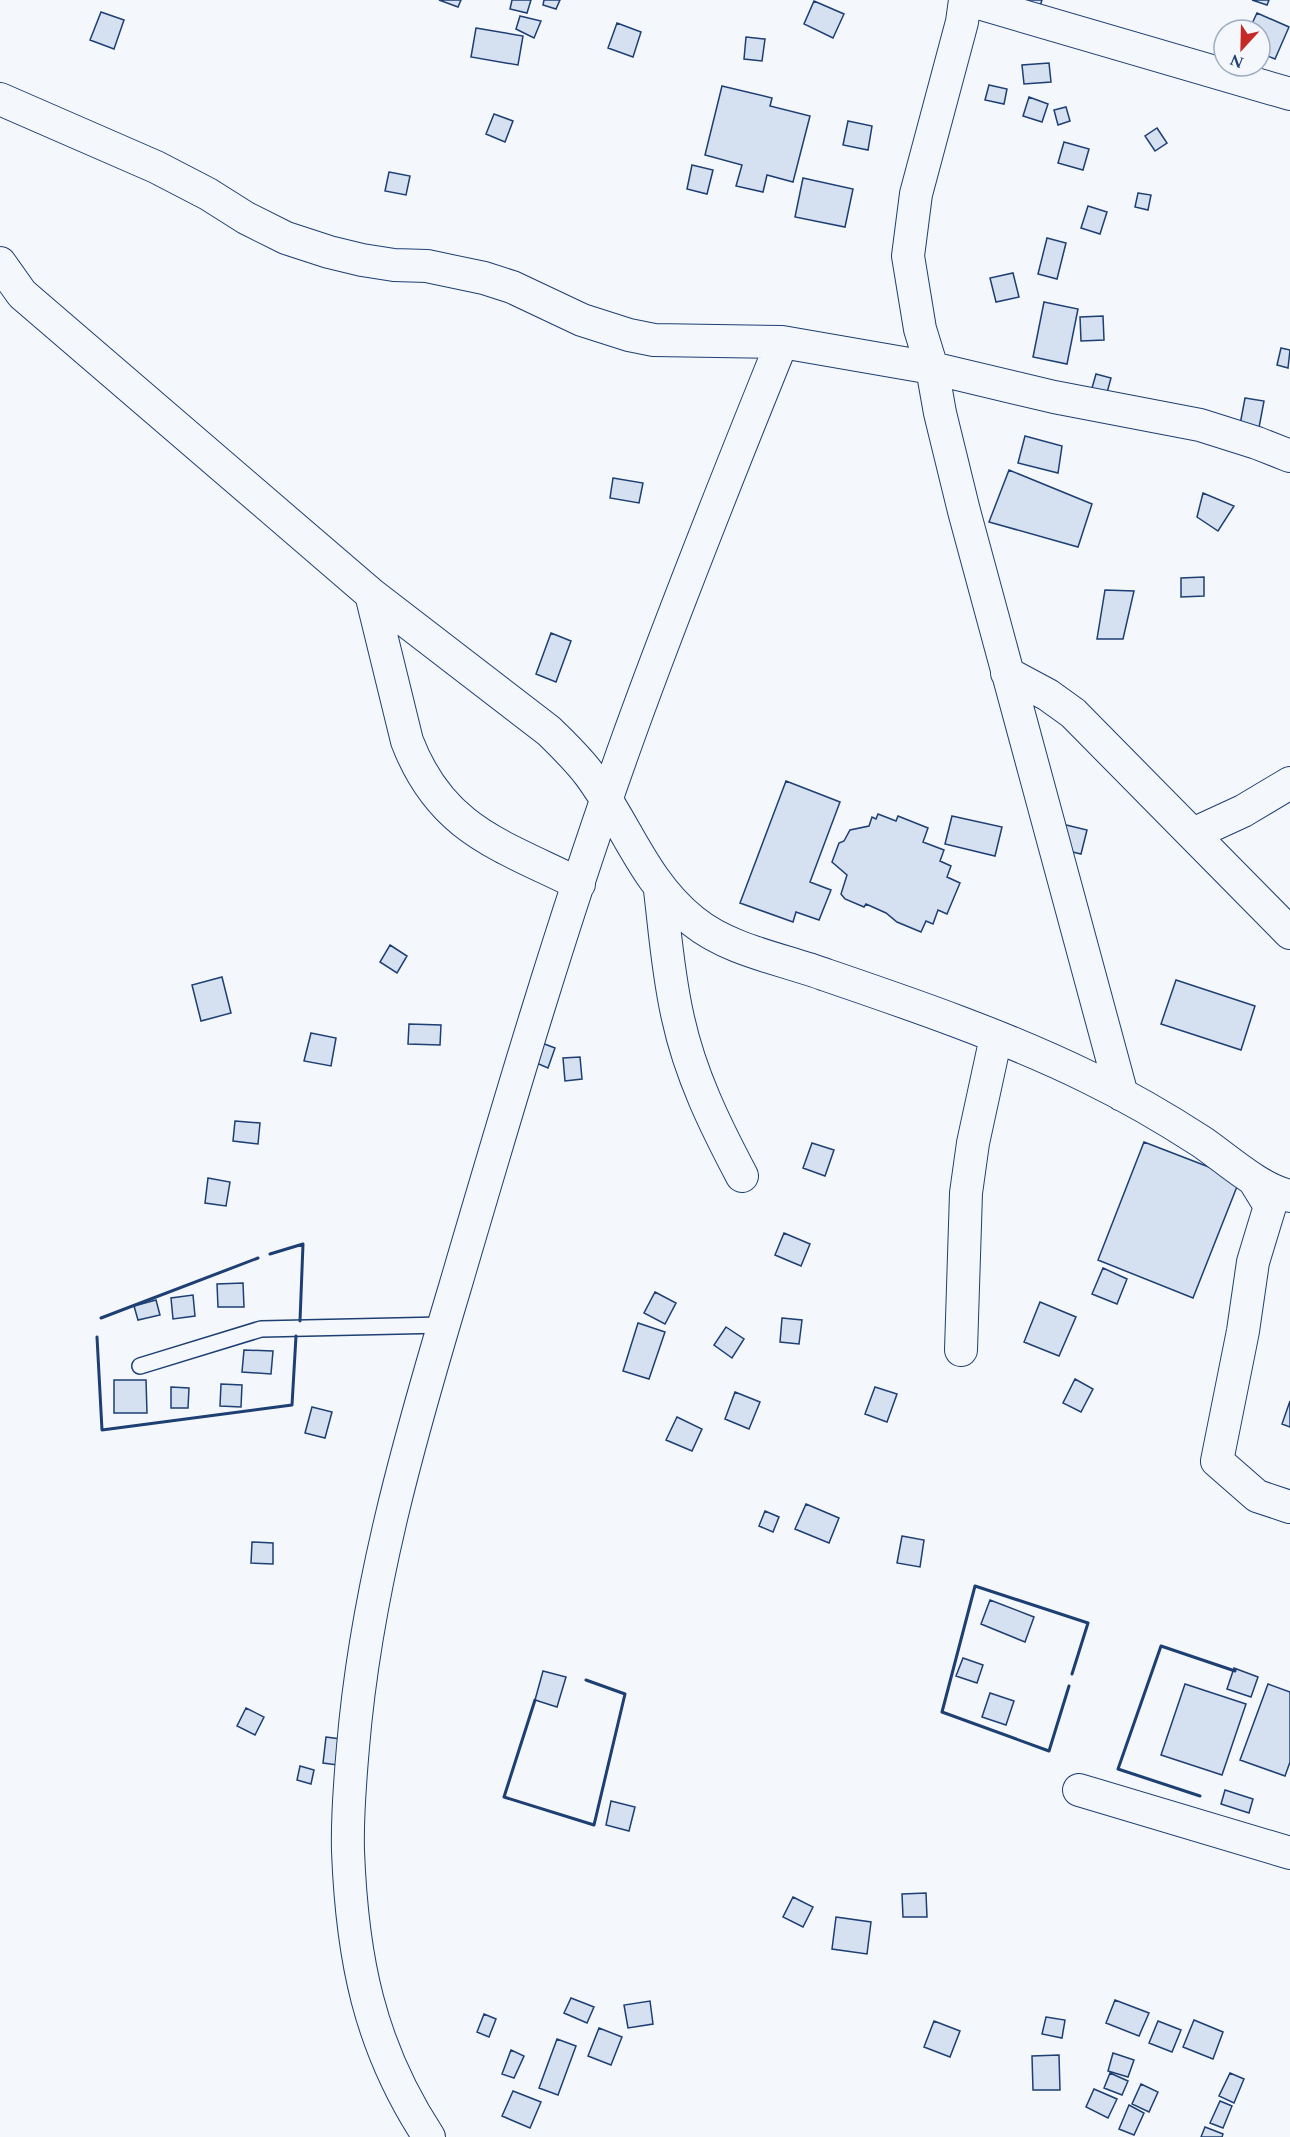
<svg xmlns="http://www.w3.org/2000/svg" width="1290" height="2137" viewBox="0 0 1290 2137" font-family="Spectral,serif">
  <style>
    .building { fill: #d5e0f0; stroke: #1d3f73; stroke-width: 1.5 }
    .lines { fill: none; stroke-linecap: round; stroke-linejoin: round }
    .lane-casing { stroke: #1d3f73; stroke-width: 18 }
    .street-casing { stroke: #1d3f73; stroke-width: 34 }
    .lane { stroke: #f4f7fb; stroke-width: 15 }
    .street { stroke: #f4f7fb; stroke-width: 32 }
    .wall { stroke: #1d3f73; stroke-width: 3 }
  </style>
  <rect width="100%" height="100%" fill="#f4f7fb"/>
  <!-- building -->
  <path class="building" d="M439 0H461L458 7Z
    M512 0H531L527 13 510 9Z
    M544 0H560L556 9 543 5Z
    M1024 0H1042L1040 6Z
    M1252 0H1269L1267 5Z
    M814 1 844 14 833 38 804 24Z
    M101 12 124 20 114 49 90 40Z
    M1257 13 1289 27 1275 59 1260 53V30H1249Z
    M520 16 541 21 534 38 516 29Z
    M617 23 641 32 633 57 608 48Z
    M476 28 523 36 518 65 471 57Z
    M746 37 765 39 762 61 744 59Z
    M1049 63 1051 82 1024 84 1022 65Z
    M989 85 1007 89 1004 104 985 100Z
    M722 86 772 98 770 106 810 116 793 182 767 175 763 192 736 186 742 165 705 155Z
    M1029 97 1048 104 1042 122 1023 116Z
    M1066 107 1070 121 1058 125 1054 110Z
    M494 114 513 121 505 142 486 134Z
    M848 121 872 126 868 150 843 145Z
    M1157 128 1167 143 1155 151 1145 136Z
    M1064 142 1089 149 1083 170 1058 163Z
    M692 165 713 170 707 194 687 189Z
    M389 172 410 176 406 195 385 191Z
    M803 178 853 189 845 227 795 217Z
    M1138 193 1151 195 1148 210 1135 207Z
    M1088 206 1107 212 1100 234 1081 228Z
    M1047 238 1066 243 1057 279 1038 274Z
    M1013 273 1019 297 996 302 990 278Z
    M1044 302 1078 309 1067 364 1033 357Z
    M1103 316 1104 340 1081 341 1080 317Z
    M1281 348 1290 350 1288 368 1277 365Z
    M1096 374 1111 378 1105 400 1090 395Z
    M1245 398 1264 401 1258 433 1239 430Z
    M1025 436 1062 446 1058 473 1018 463Z
    M1009 470 1092 504 1078 547 989 522Z
    M613 478 643 483 639 503 610 498Z
    M1203 493 1234 506 1218 531 1197 517Z
    M1204 577V596L1181 597V578Z
    M1105 590 1134 591 1123 639H1097Z
    M551 633 571 641 556 682 536 674Z
    M786 781 840 802 810 882 831 890 819 920 796 912 793 922 740 903Z
    M878 814 896 821 898 816 928 828 923 842 944 850 940 861 951 866 947 877 960 883 947 914 938 910 933 924 926 921 921 932 897 922 886 913 866 904 864 907 845 899 841 894 847 875 832 862 839 843 844 841 850 830 869 826 872 817 876 819Z
    M952 816 1002 827 995 856 945 844Z
    M1062 824 1087 830 1081 854 1056 848Z
    M390 945 407 956 397 973 380 962Z
    M222 977 231 1013 201 1021 192 985Z
    M1176 980 1255 1006 1241 1050 1161 1024Z
    M409 1024 441 1025 440 1045 408 1044Z
    M311 1033 336 1038 331 1066 304 1061Z
    M534 1040 555 1048 548 1068 527 1059Z
    M580 1057 582 1079 565 1081 563 1058Z
    M235 1121 260 1123 258 1144 233 1141Z
    M1144 1142 1240 1179 1193 1298 1098 1260Z
    M812 1143 834 1150 825 1176 803 1168Z
    M208 1178 230 1182 226 1206 205 1203Z
    M784 1233 810 1244 801 1266 775 1255Z
    M1103 1268 1127 1279 1117 1304 1092 1294Z
    M243 1283 244 1307H218L217 1284Z
    M655 1292 676 1303 665 1324 644 1313Z
    M193 1295 195 1316 173 1319 171 1298Z
    M156 1300 160 1315 138 1320 134 1306Z
    M1040 1302 1076 1317 1059 1356 1024 1342Z
    M782 1318 802 1320 799 1344 780 1342Z
    M638 1323 665 1332 649 1379 623 1371Z
    M726 1327 744 1339 732 1358 714 1345Z
    M244 1350 273 1351 271 1374 242 1372Z
    M1075 1379 1093 1389 1081 1412 1063 1403Z
    M114 1380H146L147 1413H114Z
    M221 1384 242 1385 241 1407 220 1406Z
    M171 1387 189 1388 188 1408H171Z
    M875 1387 897 1394 887 1422 865 1414Z
    M735 1392 760 1402 749 1429 725 1419Z
    M1290 1401V1427L1282 1424Z
    M312 1407 332 1412 325 1438 305 1433Z
    M677 1417 702 1429 692 1451 666 1440Z
    M806 1504 839 1518 829 1543 795 1529Z
    M765 1511 779 1517 773 1532 759 1526Z
    M902 1536 924 1540 920 1567 897 1563Z
    M252 1542 273 1543V1564L251 1563Z
    M990 1600 1034 1617 1025 1642 981 1624Z
    M963 1658 983 1665 977 1683 956 1676Z
    M1234 1668 1258 1677 1251 1697 1227 1689Z
    M543 1671 566 1677 557 1707 535 1700Z
    M1185 1684 1246 1704 1222 1775 1161 1755Z
    M1268 1684 1290 1692V1762L1285 1776 1240 1760Z
    M990 1693 1014 1701 1006 1725 982 1717Z
    M246 1708 264 1717 255 1735 237 1726Z
    M326 1737 348 1740 345 1766 323 1763Z
    M300 1766 314 1770 311 1784 297 1780Z
    M1225 1790 1253 1799 1249 1813 1221 1804Z
    M611 1801 635 1807 629 1831 606 1825Z
    M926 1893 927 1917H903L902 1894Z
    M793 1897 813 1907 803 1927 783 1917Z
    M836 1917 871 1922 867 1954 832 1949Z
    M571 1998 594 2007 587 2023 564 2013Z
    M1115 2000 1149 2013 1139 2036 1106 2023Z
    M650 2001 653 2024 628 2028 624 2005Z
    M484 2014 496 2019 489 2037 477 2032Z
    M1046 2017 1065 2020 1062 2038 1042 2034Z
    M1194 2020 1223 2032 1213 2059 1183 2047Z
    M934 2021 960 2031 950 2057 924 2047Z
    M1158 2021 1181 2030 1172 2052 1149 2043Z
    M599 2028 622 2037 611 2065 588 2056Z
    M557 2039 576 2046 558 2095 539 2088Z
    M511 2050 524 2056 514 2078 502 2074Z
    M1113 2053 1134 2060 1128 2077 1108 2071Z
    M1059 2055 1060 2090H1033L1032 2056Z
    M1110 2073 1128 2081 1122 2095 1104 2088Z
    M1230 2073 1244 2079 1234 2103 1219 2096Z
    M1141 2084 1158 2092 1149 2112 1132 2104Z
    M1094 2089 1117 2099 1108 2118 1086 2107Z
    M513 2091 541 2102 530 2128 502 2116Z
    M1220 2101 1232 2106 1223 2128 1210 2123Z
    M1129 2105 1144 2113 1134 2135 1119 2129Z
    M1205 2127 1223 2134 1222 2137H1201Z"/>
  <g class="lines">
    <!-- lane casing -->
    <g class="lane-casing">
      <path id="lane" d="M140 1366 261 1329 443 1325"/>
    </g>
    <!-- street casing -->
    <g class="street-casing">
      <path id="street" d="M965 0 962 22 916 194 908 256 920 329 932 368 940 413 964 511 1122 1095
        M968 0 1290 94
        M0 99 156 167 208 194 246 218 286 238 329 252 362 260 394 265 427 266 484 278 512 287 582 320 629 335 654 340 782 342 932 368 1054 397 1200 425 1257 443 1290 456
        M0 263 22 294 371 594 549 731C563 745 577 758 589 774 626 823 643 881 693 921 730 951 783 959 826 975 914 1005 1004 1036 1088 1077 1127 1096 1165 1118 1202 1142 1228 1160 1259 1189 1290 1196
        M371 594 407 741C441 830 501 845 579 884
        M1007 673 1048 695 1073 713 1290 933
        M1193 834 1243 811 1290 783
        M660 890C665 932 668 975 678 1018 690 1074 715 1125 742 1176
        M1254 1180 1270 1206 1253 1262 1243 1331 1217 1461 1257 1496 1290 1507
        M961 1350 966 1193 973 1143 996 1037
        M1079 1790 1290 1853
        M429 2137C369 2046 352 1957 348 1851 347 1816 350 1781 353 1747 366 1590 410 1437 455 1287 509 1103 563 919 628 738 676 605 729 473 782 342"/>
    </g>
    <!-- lane -->
    <use href="#lane" class="lane"/>
    <!-- street -->
    <use href="#street" class="street"/>
    <!-- wall -->
    <path class="wall" d="M270 1254 303 1244 300 1321
      M101 1318 258 1258
      M97 1337 102 1430 292 1405 296 1336
      M1069 1686 1049 1751 942 1712 975 1586 1088 1623 1072 1674
      M535 1700 504 1797 594 1825 625 1694 586 1680
      M1200 1796 1118 1769 1161 1646 1235 1671"/>
  </g>
  <!-- north arrow -->
  <g transform="translate(1242 48) rotate(202)"><circle r="28" fill="#f4f7fb" stroke="#9eadc5" stroke-width="1.5"/>
  <path d="M0-4.5L10 22L0 15L-10 22Z" fill="#c62828"/>
  <text y="-9" font-size="16" font-weight="bold" text-anchor="middle" fill="#1d3f73">N</text>
  </g>
</svg>
